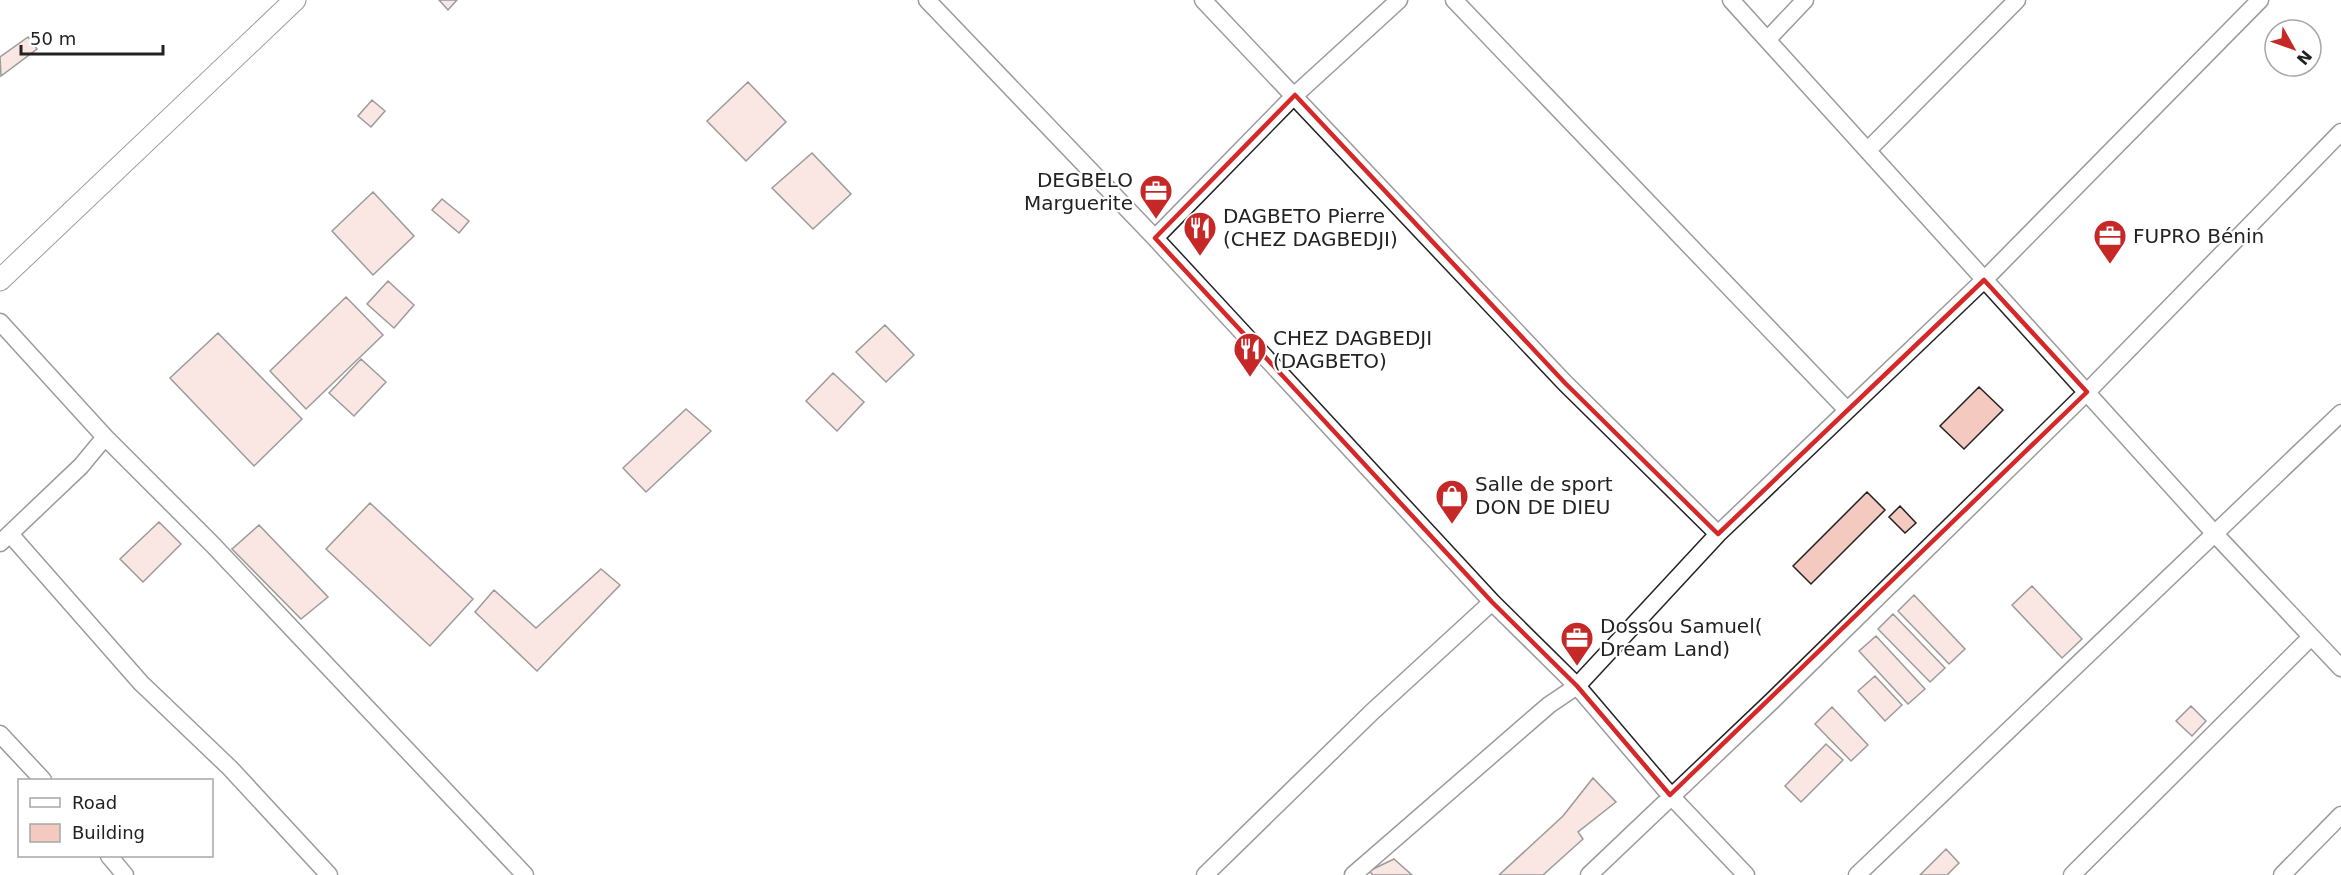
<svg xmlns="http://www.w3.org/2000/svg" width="2341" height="875" viewBox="0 0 2341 875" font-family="'DejaVu Sans',sans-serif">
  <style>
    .building { fill: #f3c9c0; stroke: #222; stroke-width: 1.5 }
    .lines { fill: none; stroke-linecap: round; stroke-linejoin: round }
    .minor-casing { stroke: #222; stroke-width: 19 }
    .tertiary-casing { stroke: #222; stroke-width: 23 }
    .minor { stroke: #fff; stroke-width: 16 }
    .tertiary { stroke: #fff; stroke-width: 21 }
    .marked { fill: none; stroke: #d62828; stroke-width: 4.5; stroke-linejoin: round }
    .labels { text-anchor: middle; stroke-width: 4.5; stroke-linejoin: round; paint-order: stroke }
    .poi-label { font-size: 20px; fill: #222; stroke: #fff; text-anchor: start }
  </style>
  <rect width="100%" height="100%" fill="#fff"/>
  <!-- building -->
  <path class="building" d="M439 0H457L448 10Z
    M28 37 37 49 1 76 0 57Z
    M748 82 786 122 746 161 707 121Z
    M372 100 385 111 371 127 358 116Z
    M812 153 851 194 813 229 772 188Z
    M373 192 414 236 373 275 332 231Z
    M442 199 469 221 459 233 432 210Z
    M388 281 414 305 394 328 367 304Z
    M346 297 383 335 306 409 270 371Z
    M885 325 914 355 886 382 856 352Z
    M218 333 302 419 254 466 170 378Z
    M361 359 386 382 354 416 329 393Z
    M833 373 864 402 837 431 806 401Z
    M1979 387 2003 410 1964 449 1940 426Z
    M686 409 711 431 646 492 623 468Z
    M1867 492 1885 510 1811 584 1793 566Z
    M370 503 473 599 430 646 326 549Z
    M1900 506 1916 523 1905 533 1889 517Z
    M159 522 181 544 143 582 120 559Z
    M259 525 328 597 301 619 232 549Z
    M601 569 620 585 537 671 475 612 494 590 536 628Z
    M2032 586 2082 639 2062 658 2012 605Z
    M1914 595 1965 649 1949 664 1898 611Z
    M1893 614 1945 668 1930 682 1878 629Z
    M1876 636 1925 689 1908 704 1859 651Z
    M1875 676 1902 705 1885 721 1858 691Z
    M2191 706 2206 721 2192 736 2176 721Z
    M1832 707 1868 745 1851 761 1815 724Z
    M1826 744 1843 760 1801 802 1785 786Z
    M1593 778 1616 802 1578 832 1583 839 1543 875H1499L1563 816Z
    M1946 849 1959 863 1947 875H1920Z
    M1394 859 1412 875H1373L1369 871Z"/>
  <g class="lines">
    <!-- minor casing -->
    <g class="minor-casing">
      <path id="minor" d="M927 0 1155 238 1492 602 1577 686 1670 795 1746 875
        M1203 0 1565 383 1718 534
        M1454 0 1847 410
        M1731 0 2215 534 2341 668
        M1768 39 1805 0
        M1869 149 2017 0
        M1155 238 1295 95 1399 0
        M0 322 105 437 213 545 525 875
        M10 534 141 683 230 768 329 875
        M0 543 81 466 105 437
        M0 734 43 780
        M109 856 125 875
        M1205 875 1372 712 1492 602
        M1353 875 1549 705 1577 686 1718 534 1984 280 2260 0
        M1589 875 1772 701 2087 392 2341 132
        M1857 875 2341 413
        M2072 875 2311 637
        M2282 875 2341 815"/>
    </g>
    <!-- tertiary casing -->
    <g class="tertiary-casing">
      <path id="tertiary" d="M0 280 295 0"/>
    </g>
    <!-- minor -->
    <use href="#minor" class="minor"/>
    <!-- tertiary -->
    <use href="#tertiary" class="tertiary"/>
  </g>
  <!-- marked area -->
  <path d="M0 0H2341V875H0ZM1295 95 1565 383 1718 534 1984 280 2087 392 1670 795 1577 686 1492 602 1155 238Z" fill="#fff" fill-opacity=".55" fill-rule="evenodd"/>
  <path class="marked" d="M1295 95 1565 383 1718 534 1984 280 2087 392 1670 795 1577 686 1492 602 1155 238Z"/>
  <!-- icons -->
  <defs>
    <g id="office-pin" transform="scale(1.725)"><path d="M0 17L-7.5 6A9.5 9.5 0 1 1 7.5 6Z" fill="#c62828" stroke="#fff"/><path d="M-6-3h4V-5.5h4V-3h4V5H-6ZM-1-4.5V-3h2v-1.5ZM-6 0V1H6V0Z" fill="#fff"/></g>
    <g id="restaurant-pin" transform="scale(1.725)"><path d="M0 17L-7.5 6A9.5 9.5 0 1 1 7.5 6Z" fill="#c62828" stroke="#fff"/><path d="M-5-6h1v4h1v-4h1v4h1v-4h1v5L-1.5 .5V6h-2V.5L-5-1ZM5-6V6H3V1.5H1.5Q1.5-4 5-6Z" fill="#fff"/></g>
    <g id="shop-pin" transform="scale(1.725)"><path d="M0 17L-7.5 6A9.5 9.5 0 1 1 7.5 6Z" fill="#c62828" stroke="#fff"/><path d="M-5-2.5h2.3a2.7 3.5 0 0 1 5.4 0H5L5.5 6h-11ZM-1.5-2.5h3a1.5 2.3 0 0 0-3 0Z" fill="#fff"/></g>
  </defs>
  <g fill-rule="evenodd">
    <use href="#office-pin" x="1156" y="191"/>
    <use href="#restaurant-pin" x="1200" y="228"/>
    <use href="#office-pin" x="2110" y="236"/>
    <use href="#restaurant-pin" x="1250" y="349"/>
    <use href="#shop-pin" x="1452" y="496"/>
    <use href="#office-pin" x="1577" y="638"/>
  </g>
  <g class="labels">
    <!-- poi labels -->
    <g class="poi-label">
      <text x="1133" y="187" text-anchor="end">DEGBELO<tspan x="1133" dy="23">Marguerite</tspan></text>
      <text x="1223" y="223">DAGBETO Pierre<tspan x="1223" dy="23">(CHEZ DAGBEDJI)</tspan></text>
      <text x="2133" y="243">FUPRO Bénin</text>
      <text x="1273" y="345">CHEZ DAGBEDJI<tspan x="1273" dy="23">(DAGBETO)</tspan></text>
      <text x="1475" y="491">Salle de sport<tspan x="1475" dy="23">DON DE DIEU</tspan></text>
      <text x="1600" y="633">Dossou Samuel(<tspan x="1600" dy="23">Dream Land)</tspan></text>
    </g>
  </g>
  <!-- legend -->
  <rect x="18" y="779" width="195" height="78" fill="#ffffff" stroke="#a7a7a7" stroke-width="1.5"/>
  <rect x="30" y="798" width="30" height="9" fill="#ffffff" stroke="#a7a7a7" stroke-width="1.5"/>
  <text x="72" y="809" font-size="18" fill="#222222">Road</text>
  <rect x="30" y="824" width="30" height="18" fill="#f3c9c0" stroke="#a7a7a7" stroke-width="1.5"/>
  <text x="72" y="839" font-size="18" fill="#222222">Building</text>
  <!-- north arrow -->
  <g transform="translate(2293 48) rotate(130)"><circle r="28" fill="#ffffff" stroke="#a7a7a7" stroke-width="1.5"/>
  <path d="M0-4.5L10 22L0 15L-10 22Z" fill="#c62828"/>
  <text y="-9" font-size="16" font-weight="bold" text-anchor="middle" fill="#222222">N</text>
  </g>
  <!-- scale -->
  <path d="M21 45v9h142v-9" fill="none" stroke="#222222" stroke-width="3"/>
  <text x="30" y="45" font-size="18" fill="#222222" stroke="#ffffff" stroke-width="4.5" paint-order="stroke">50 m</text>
</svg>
